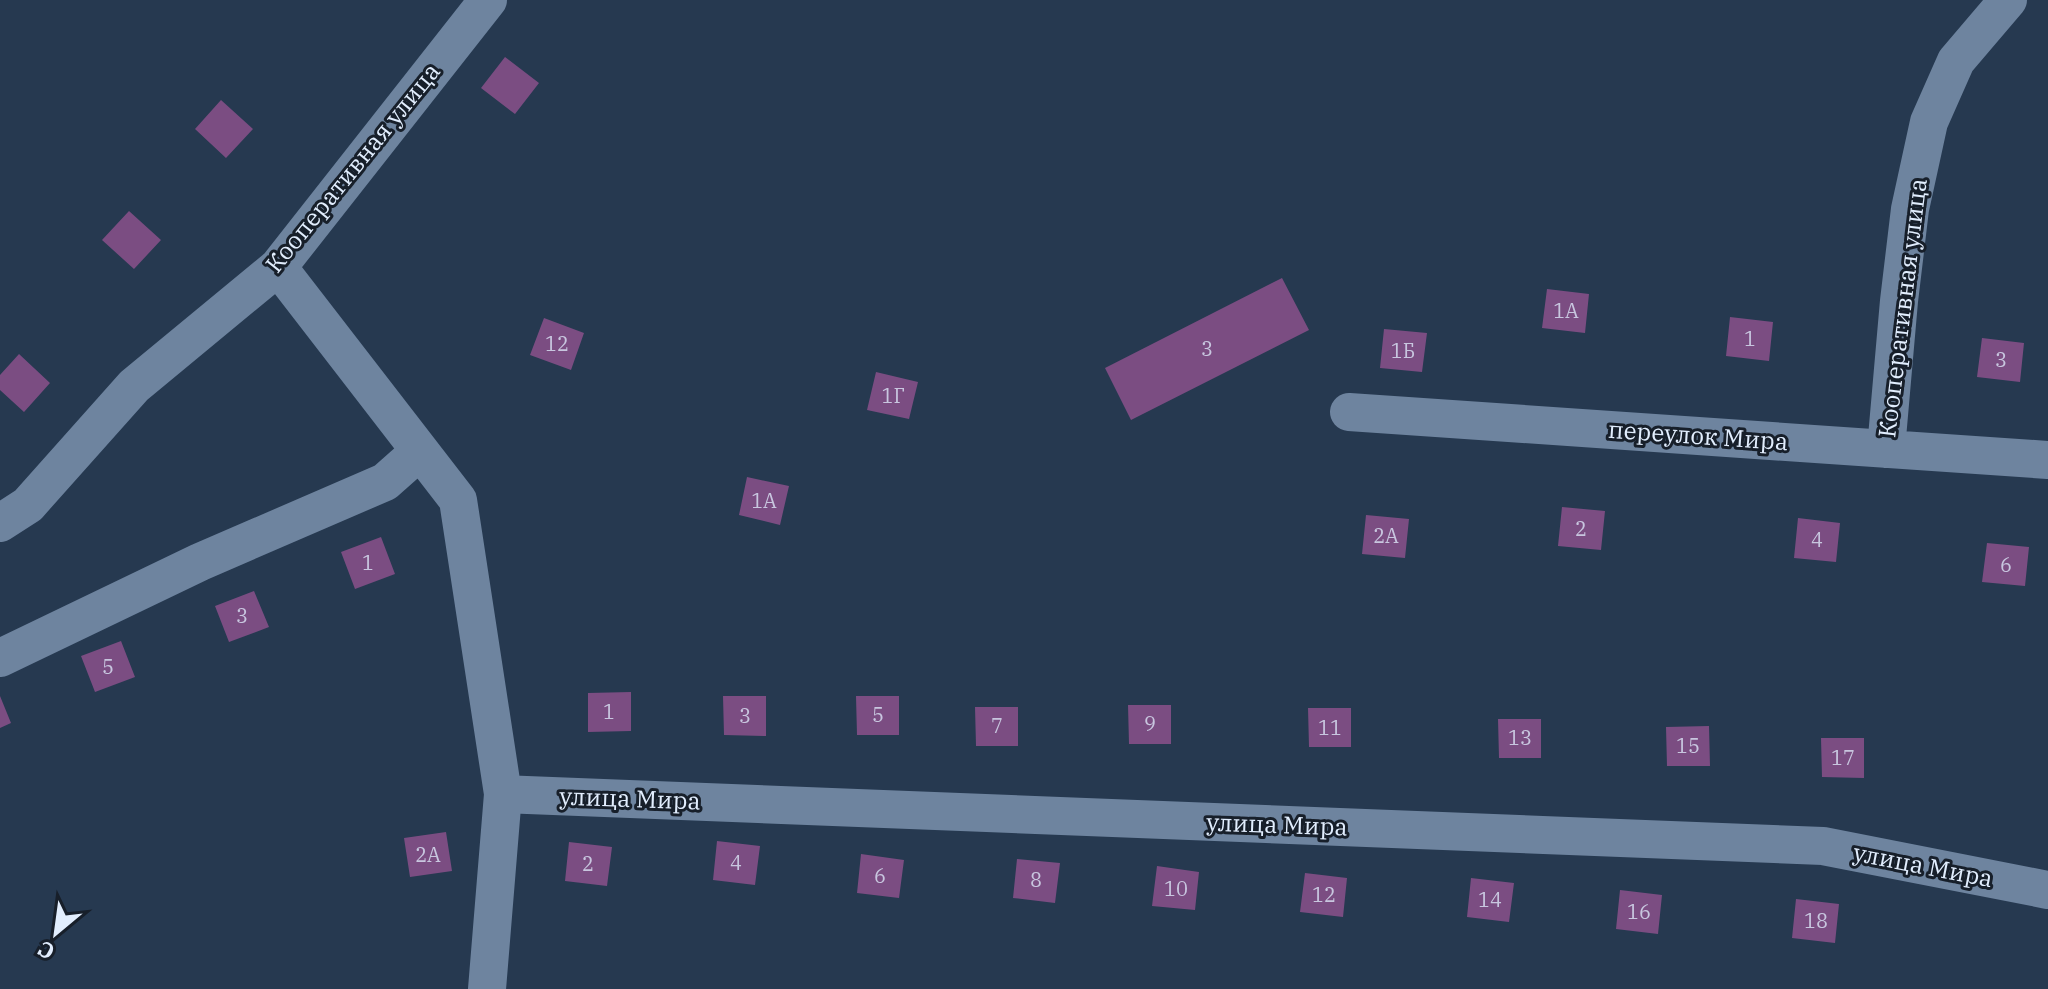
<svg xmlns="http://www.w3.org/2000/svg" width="2048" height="989" viewBox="0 0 2048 989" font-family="'IBM Plex Serif',serif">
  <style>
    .building { fill: #7b4d82 }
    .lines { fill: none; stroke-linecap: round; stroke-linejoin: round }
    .minor { stroke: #6e849f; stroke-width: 38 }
    .labels { text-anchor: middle; stroke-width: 6; stroke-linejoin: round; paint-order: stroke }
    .number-label { font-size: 20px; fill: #c8c6df }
    .street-label { font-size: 24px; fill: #e2eefe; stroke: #171f2a }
  </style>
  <rect width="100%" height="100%" fill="#263950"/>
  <!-- building -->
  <path class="building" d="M505 57 539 83 515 114 481 88Z
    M221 100 253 129 226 158 195 129Z
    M129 211 161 240 134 269 102 240Z
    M1282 278 1309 330 1131 420 1105 368Z
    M1547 289 1589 294 1585 333 1542 328Z
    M1730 317 1773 322 1769 361 1726 356Z
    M544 318 584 333 571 370 530 355Z
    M1384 329 1427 333 1422 372 1380 368Z
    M1982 338 2024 343 2020 382 1977 377Z
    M19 354 50 383 24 412 0 390V375Z
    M876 372 918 382 909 419 867 410Z
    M747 477 789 486 780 525 739 515Z
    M1562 507 1605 511 1601 550 1558 546Z
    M1366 515 1409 519 1405 558 1362 554Z
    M1798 518 1840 523 1836 562 1794 558Z
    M381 537 395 574 355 589 341 552Z
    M1987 543 2029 547 2025 586 1982 582Z
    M254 591 269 627 229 642 215 606Z
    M121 641 135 677 95 692 81 656Z
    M631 692V731L588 732V693Z
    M0 696 11 723 0 728Z
    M723 696H766V736L724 735Z
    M856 696H899V735H857Z
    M1128 705H1171V744H1129Z
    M975 707H1018V746H976Z
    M1308 708H1351V747H1309Z
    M1498 719H1541V758H1499Z
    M1709 726 1710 766H1667L1666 727Z
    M1821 738H1864V778L1822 777Z
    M446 832 452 871 410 877 404 838Z
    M717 841 760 846 755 885 713 880Z
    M569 842 612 847 607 886 565 881Z
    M861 854 904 860 899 898 857 893Z
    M1017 859 1060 863 1055 903 1013 898Z
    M1157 866 1199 872 1195 910 1152 906Z
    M1305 873 1347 878 1343 917 1300 912Z
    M1471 878 1514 883 1509 922 1467 917Z
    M1620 890 1662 895 1658 934 1616 929Z
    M1796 899 1839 904 1835 943 1792 938Z"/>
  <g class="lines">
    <!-- minor -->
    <path class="minor" d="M278 267 458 500 503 794 487 989
      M1349 412 2048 460
      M1886 449 1899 301 1910 209 1929 122 1956 61 2008 0
      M0 523 28 505 134 386 278 267 488 0
      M0 658 200 562 385 482 420 451
      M503 794 1823 846 2048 890"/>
  </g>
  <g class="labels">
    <!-- number labels -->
    <g class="number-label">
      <text x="1566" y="318">1А</text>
      <text x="1750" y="346">1</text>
      <text x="557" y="351">12</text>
      <text x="1207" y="356">3</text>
      <text x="1403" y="358">1Б</text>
      <text x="2001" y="367">3</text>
      <text x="893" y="403">1Г</text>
      <text x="764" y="508">1А</text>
      <text x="1581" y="536">2</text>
      <text x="1386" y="543">2А</text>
      <text x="1817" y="547">4</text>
      <text x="368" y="570">1</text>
      <text x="2006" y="572">6</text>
      <text x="242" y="623">3</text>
      <text x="108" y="674">5</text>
      <text x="609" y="719">1</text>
      <text x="878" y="722">5</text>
      <text x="745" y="723">3</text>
      <text x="1150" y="731">9</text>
      <text x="997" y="733">7</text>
      <text x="1330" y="735">11</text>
      <text x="1520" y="745">13</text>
      <text x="1688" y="753">15</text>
      <text x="1843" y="765">17</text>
      <text x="428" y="862">2А</text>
      <text x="736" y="870">4</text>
      <text x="588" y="871">2</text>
      <text x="880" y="883">6</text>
      <text x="1036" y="887">8</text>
      <text x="1176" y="896">10</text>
      <text x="1324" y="902">12</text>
      <text x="1490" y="907">14</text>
      <text x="1639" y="919">16</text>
      <text x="1816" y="928">18</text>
    </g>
    <!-- street labels -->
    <g class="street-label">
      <text transform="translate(353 168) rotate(-51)" y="8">Кооперативная улица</text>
      <text transform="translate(1903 308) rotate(-83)" y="8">Кооперативная улица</text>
      <text transform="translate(1698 436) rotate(4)" y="8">переулок Мира</text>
      <text transform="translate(630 799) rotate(2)" y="8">улица Мира</text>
      <text transform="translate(1277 825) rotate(2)" y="8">улица Мира</text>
      <text transform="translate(1923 866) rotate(11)" y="8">улица Мира</text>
    </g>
  </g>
  <!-- north arrow -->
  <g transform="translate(56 933) rotate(209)" stroke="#171f2a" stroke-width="6" paint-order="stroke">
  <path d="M0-6L14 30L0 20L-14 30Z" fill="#e2eefe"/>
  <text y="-12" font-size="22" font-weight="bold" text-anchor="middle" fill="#e2eefe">С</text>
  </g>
</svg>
